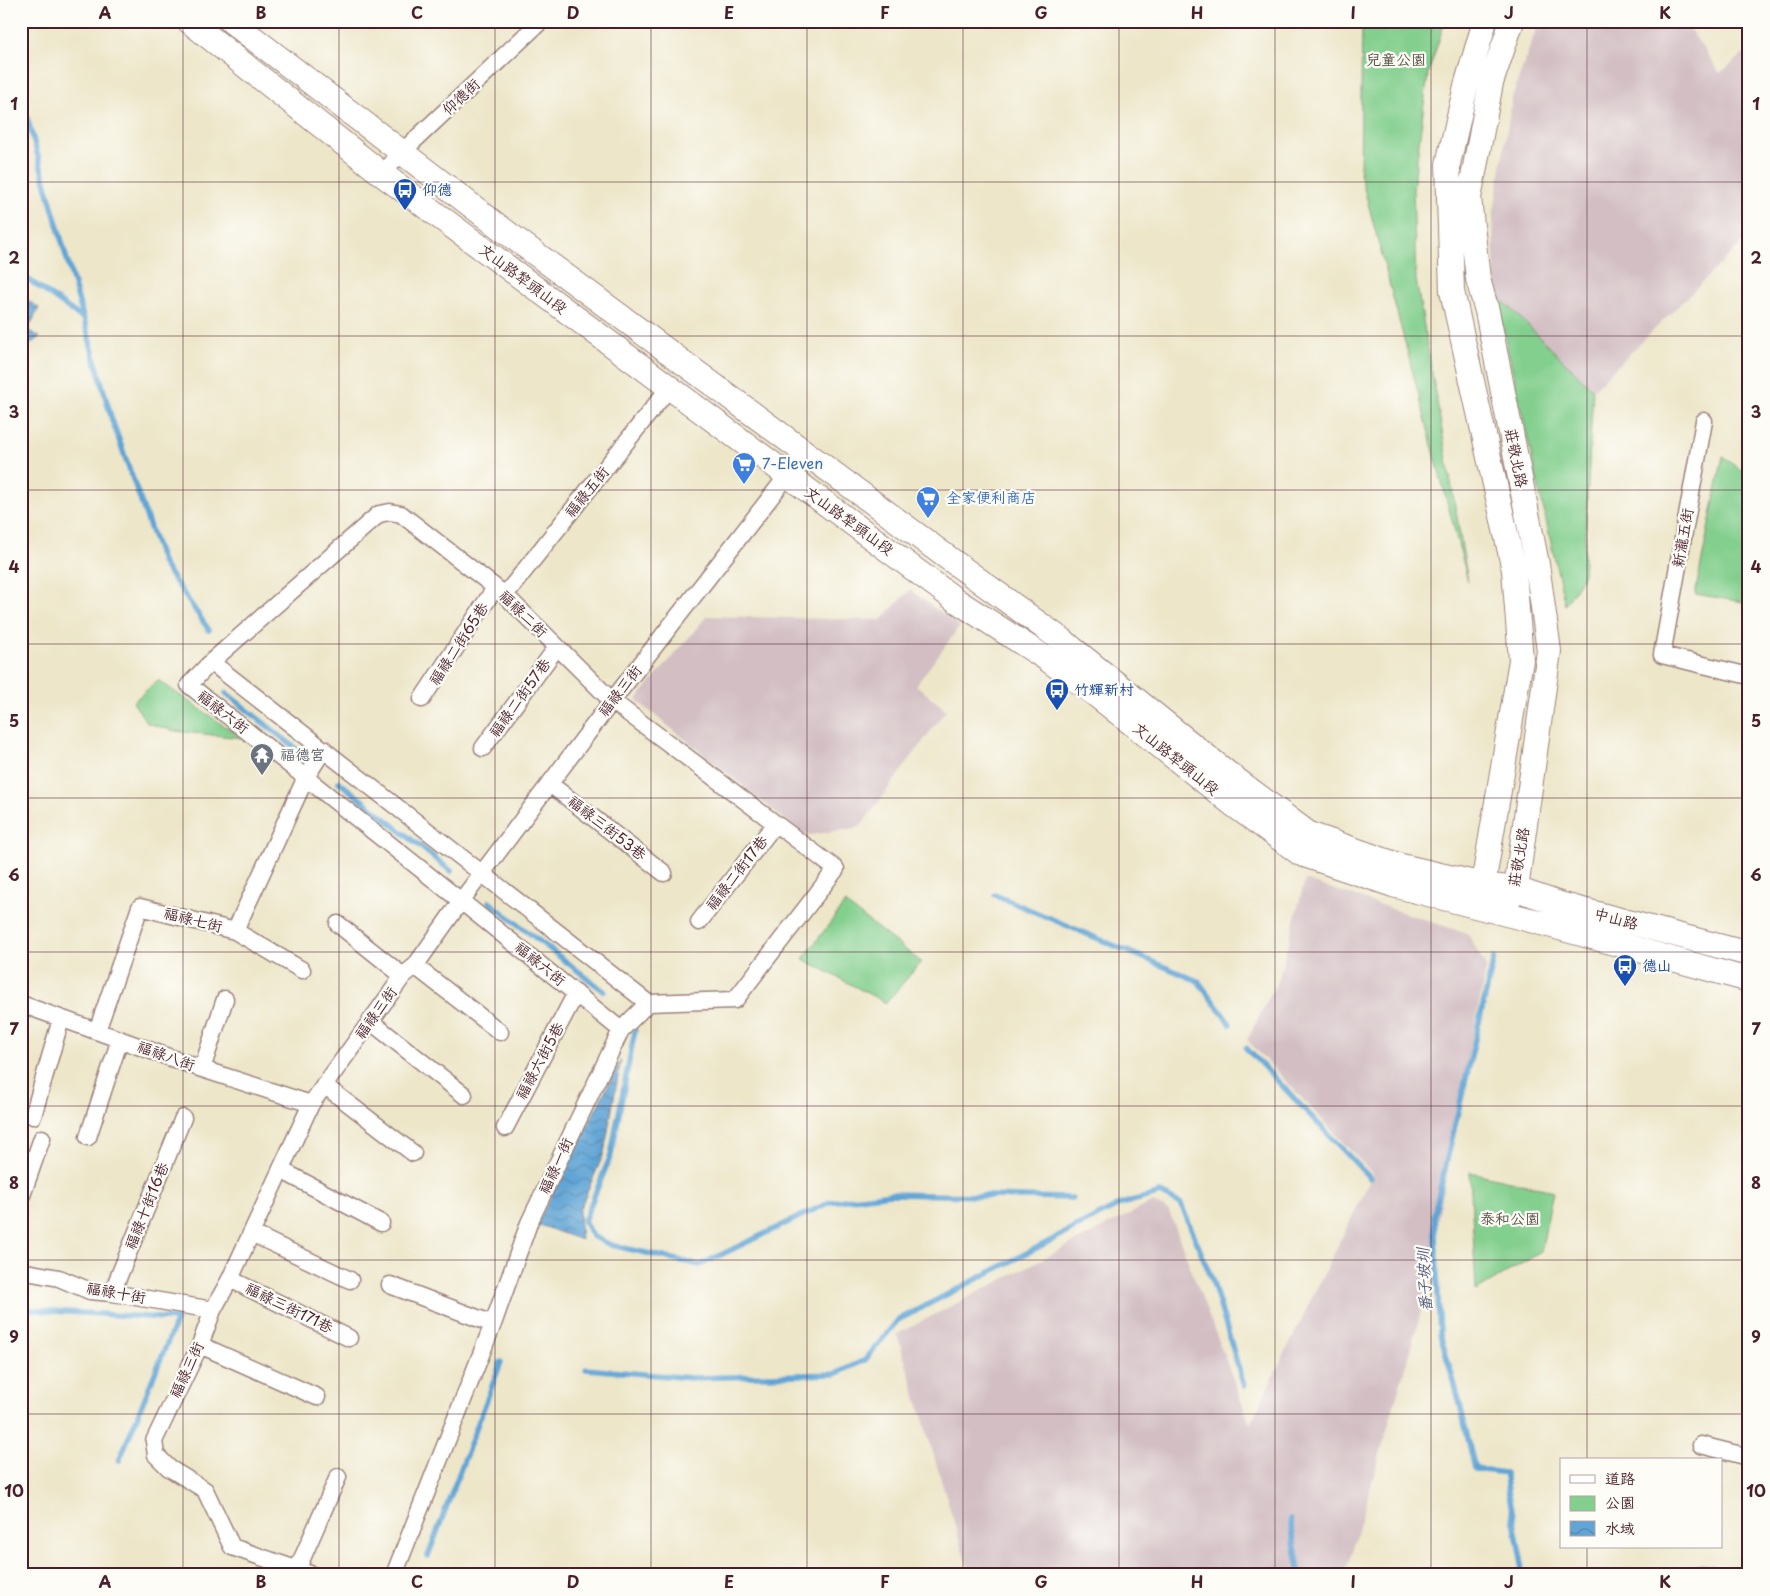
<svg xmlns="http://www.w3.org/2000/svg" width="1770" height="1596" viewBox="0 0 1770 1596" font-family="'Playpen Sans','LXGW WenKai TC',sans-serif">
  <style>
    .industrial { fill: #d2bec3 }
    .park { fill: #83cf8e; stroke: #66775c }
    .water { fill: url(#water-waves); stroke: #566280 }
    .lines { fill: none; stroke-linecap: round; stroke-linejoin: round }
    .stream { stroke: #61a5d6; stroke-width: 5.5 }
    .street-casing { stroke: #9c827a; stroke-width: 19 }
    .secondary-casing { stroke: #9c827a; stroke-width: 26 }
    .street { stroke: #fff; stroke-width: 16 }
    .secondary { stroke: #fff; stroke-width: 24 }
    .grid { fill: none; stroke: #4a1f2b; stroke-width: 1; stroke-opacity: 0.55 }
    .labels { text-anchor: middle; stroke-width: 4.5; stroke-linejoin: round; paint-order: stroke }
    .park-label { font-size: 15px; fill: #5b5449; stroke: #fdfcf7 }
    .street-label { font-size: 15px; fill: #4a1f2b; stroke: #fdfcf7 }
    .transit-label { font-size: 15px; fill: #164399; stroke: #fdfcf7; text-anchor: start }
    .shop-label { font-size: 15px; fill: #366cbe; stroke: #fdfcf7; text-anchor: start }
    .worship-label { font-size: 15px; fill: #5b616d; stroke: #fdfcf7; text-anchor: start }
    .water-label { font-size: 16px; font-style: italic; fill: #545b78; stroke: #fdfcf7 }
    .neatline { fill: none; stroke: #4a1f2b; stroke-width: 2 }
    .grid-label { font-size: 16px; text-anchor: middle; font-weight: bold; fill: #4a1f2b }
  </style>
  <defs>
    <pattern id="water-waves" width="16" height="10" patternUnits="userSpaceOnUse" patternTransform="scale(1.25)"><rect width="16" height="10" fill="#61a5d6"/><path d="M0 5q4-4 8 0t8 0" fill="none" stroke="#5286ae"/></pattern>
  </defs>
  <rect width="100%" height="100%" fill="#fdfcf7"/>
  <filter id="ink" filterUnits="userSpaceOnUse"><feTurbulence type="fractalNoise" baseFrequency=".02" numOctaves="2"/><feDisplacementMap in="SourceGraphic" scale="10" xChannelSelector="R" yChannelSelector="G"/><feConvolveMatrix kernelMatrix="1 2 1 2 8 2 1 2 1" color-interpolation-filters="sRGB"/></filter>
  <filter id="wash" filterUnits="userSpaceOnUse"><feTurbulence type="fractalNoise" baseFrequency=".0096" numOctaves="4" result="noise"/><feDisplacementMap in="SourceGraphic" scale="20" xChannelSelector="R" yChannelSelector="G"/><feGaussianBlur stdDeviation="1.12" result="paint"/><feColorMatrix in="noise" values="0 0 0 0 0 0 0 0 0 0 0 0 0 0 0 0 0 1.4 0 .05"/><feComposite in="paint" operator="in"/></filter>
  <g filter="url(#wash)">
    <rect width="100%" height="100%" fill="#ede6c9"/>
    <!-- industrial -->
    <path class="industrial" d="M1539 21H1684L1720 73 1749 50V236L1593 390 1495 293 1493 218 1512 98Z
      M910 590 960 626 916 685 946 710 860 827 805 836 636 700 707 616 881 620Z
      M1305 880 1468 934 1486 967 1419 1319 1345 1575H970L897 1334 1153 1202 1169 1211 1250 1424 1373 1174 1247 1040 1279 978Z"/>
    <!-- park -->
    <path class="park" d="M1362 21H1445L1428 74 1413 189 1416 280 1468 581 1360 173Z
      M1495 293 1593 390 1583 577 1565 605Z
      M1723 456 1749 476V603L1695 594Z
      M158 680 242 738 174 731 147 723 133 702Z
      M845 903 921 962 886 1003 803 959Z
      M1470 1172 1553 1191 1541 1252 1476 1291Z
      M1702 1564 1749 1573V1575H1665Z"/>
    <!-- water -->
    <path class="water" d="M21 296 39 308 28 330 40 337 21 350Z
      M621 1060 604 1153 579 1211 581 1240 537 1224Z"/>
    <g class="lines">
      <!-- stream -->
      <path class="stream" d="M21 108 27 117 112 420 163 564 209 630
        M21 274 82 318
        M226 693 299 751
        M339 782 451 871
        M995 895 1198 981 1230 1024
        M489 902 604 991
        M1494 958 1434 1215 1440 1334 1459 1400 1475 1469 1505 1473 1524 1575
        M635 1030 611 1155 584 1221 592 1236 611 1245 700 1265 830 1202 890 1194 1072 1198
        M1246 1048 1370 1178
        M21 1309 177 1319 119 1461
        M586 1369 692 1378 835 1374 865 1360 898 1320 1121 1204 1161 1193 1181 1204 1212 1279 1244 1386
        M1290 1519 1300 1575
        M428 1556 501 1362"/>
    </g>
  </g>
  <g filter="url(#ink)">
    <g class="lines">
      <!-- street casing -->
      <g class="street-casing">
        <path id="street" d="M382 174 401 153 541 21
          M1704 421 1662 655 1749 676
          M505 595 669 388
          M211 662 648 1003
          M422 699 495 588
          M483 748 557 647
          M550 784 664 873
          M699 922 775 824
          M338 924 403 976
          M235 931 302 970
          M415 966 500 1032
          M21 1004 202 1069 311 1104
          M370 1021 464 1095
          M97 1031 140 907 235 931 306 777 324 749
          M202 1069 225 999
          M324 1085 413 1153
          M33 1116 61 1019
          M505 1128 576 993
          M88 1137 120 1039
          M281 1170 381 1223
          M21 1198 42 1138
          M251 1233 350 1280
          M21 1271 59 1278 90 1291 112 1293 213 1310
          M230 1279 349 1338
          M390 1285 493 1324
          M112 1293 183 1118
          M200 1345 317 1397
          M1701 1445 1749 1457
          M297 1570 338 1477
          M313 1575 232 1547 205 1490 169 1468 156 1455 154 1441 200 1345 213 1310 230 1279 311 1104 403 976 415 966 461 901 612 701 805 453
          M394 1575 493 1324 529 1223 621 1030 648 1003 735 1000 836 869 612 701 505 595 401 514 390 512 379 514 211 662 189 685 461 901 621 1030"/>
      </g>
      <!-- secondary casing -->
      <g class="secondary-casing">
        <path id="secondary" d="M189 21 382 174 957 601 1047 659 1100 698 1234 805 1301 854 1393 885 1534 921 1749 980
          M231 21 498 226 944 555 1063 641 1226 772 1309 834 1401 866 1483 885 1516 889 1560 904 1749 954
          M1485 21 1466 86 1448 164 1452 291 1514 570 1521 660 1483 885 1490 898
          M1507 901 1516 889 1549 651 1537 564 1487 311 1478 279 1469 198 1491 83 1512 21"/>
      </g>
      <!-- street -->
      <use href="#street" class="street"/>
      <!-- secondary -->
      <use href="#secondary" class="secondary"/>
    </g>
  </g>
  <!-- grid -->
  <path class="grid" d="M183 21V1575M339 21V1575M495 21V1575M651 21V1575M807 21V1575M963 21V1575M1119 21V1575M1275 21V1575M1431 21V1575M1587 21V1460M21 182H1749M21 336H1749M21 490H1749M21 644H1749M21 798H1749M21 952H1749M21 1106H1749M21 1260H1749M21 1414H1749M1587 1547V1575"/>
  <!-- icons -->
  <defs>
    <g id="bus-pin" transform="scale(1.25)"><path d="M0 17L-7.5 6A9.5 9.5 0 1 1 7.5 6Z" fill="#1a4fb4" stroke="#fdfcf7"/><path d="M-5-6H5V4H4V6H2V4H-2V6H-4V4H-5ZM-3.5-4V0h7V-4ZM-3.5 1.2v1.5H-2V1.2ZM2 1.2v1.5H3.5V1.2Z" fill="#fff"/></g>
    <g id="supermarket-pin" transform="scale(1.25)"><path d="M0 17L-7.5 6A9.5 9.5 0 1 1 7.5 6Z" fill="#3f7fe0" stroke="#fdfcf7"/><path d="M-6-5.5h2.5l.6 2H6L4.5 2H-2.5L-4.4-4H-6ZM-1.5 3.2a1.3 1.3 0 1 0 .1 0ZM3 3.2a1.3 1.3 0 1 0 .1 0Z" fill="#fff"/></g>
    <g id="temple-pin" transform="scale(1.25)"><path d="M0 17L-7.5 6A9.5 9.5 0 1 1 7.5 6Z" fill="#6b7280" stroke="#fdfcf7"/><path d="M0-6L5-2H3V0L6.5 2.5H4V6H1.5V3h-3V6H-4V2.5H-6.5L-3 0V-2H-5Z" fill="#fff"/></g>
  </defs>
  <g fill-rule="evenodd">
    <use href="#bus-pin" x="405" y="190"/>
    <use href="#supermarket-pin" x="744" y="464"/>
    <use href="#supermarket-pin" x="928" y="498"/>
    <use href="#bus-pin" x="1057" y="690"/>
    <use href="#temple-pin" x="262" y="755"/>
    <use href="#bus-pin" x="1625" y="966"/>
  </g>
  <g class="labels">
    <!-- park labels -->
    <g class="park-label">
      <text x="1396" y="65">兒童公園</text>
      <text x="1510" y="1224">泰和公園</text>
    </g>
    <!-- street labels -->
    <g class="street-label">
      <text transform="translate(461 97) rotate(-43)" y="5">仰德街</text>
      <text transform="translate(523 279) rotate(37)" y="5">文山路犂頭山段</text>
      <text transform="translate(1516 458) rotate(79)" y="5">莊敬北路</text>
      <text transform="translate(587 492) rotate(-51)" y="5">福祿五街</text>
      <text transform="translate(849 521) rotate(36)" y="5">文山路犂頭山段</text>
      <text transform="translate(1683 538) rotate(-80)" y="5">新瀧五街</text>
      <text transform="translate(523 614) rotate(44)" y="5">福祿二街</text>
      <text transform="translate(459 644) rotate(-57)" y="5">福祿二街65巷</text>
      <text transform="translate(620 691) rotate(-52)" y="5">福祿三街</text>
      <text transform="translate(520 698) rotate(-54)" y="5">福祿二街57巷</text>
      <text transform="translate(223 712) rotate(38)" y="5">福祿六街</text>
      <text transform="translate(1176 759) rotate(39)" y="5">文山路犂頭山段</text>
      <text transform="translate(607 828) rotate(38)" y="5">福祿三街53巷</text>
      <text transform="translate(1519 857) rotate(-80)" y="5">莊敬北路</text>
      <text transform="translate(737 873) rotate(-52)" y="5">福祿二街17巷</text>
      <text transform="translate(1616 919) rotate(15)" y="5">中山路</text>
      <text transform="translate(193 920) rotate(14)" y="5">福祿七街</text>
      <text transform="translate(540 964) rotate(39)" y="5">福祿六街</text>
      <text transform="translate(376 1013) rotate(-54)" y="5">福祿三街</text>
      <text transform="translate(166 1056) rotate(20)" y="5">福祿八街</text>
      <text transform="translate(540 1061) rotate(-62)" y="5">福祿六街5巷</text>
      <text transform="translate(556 1166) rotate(-65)" y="5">福祿一街</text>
      <text transform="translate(147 1206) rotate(-68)" y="5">福祿十街16巷</text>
      <text transform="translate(116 1293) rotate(10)" y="5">福祿十街</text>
      <text transform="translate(289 1308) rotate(26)" y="5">福祿三街171巷</text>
      <text transform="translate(187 1370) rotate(-65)" y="5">福祿三街</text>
    </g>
    <!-- transit labels -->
    <g class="transit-label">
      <text x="422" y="195">仰德</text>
      <text x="1074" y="695">竹輝新村</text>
      <text x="1642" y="971">德山</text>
    </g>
    <!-- shop labels -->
    <g class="shop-label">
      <text x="762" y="469">7-Eleven</text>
      <text x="946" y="503">全家便利商店</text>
    </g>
    <!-- worship labels -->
    <g class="worship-label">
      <text x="280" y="760">福德宮</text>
    </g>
    <!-- water labels -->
    <g class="water-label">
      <text transform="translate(1424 1280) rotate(-93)" y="6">番子坡圳</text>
    </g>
  </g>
  <!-- margin -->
  <rect width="1770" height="1596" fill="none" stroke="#fdfcf7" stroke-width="55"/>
  <!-- legend -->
  <rect x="1560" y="1458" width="162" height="90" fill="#fdfcf7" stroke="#b5a4a5"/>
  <rect x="1570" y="1475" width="25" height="8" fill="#ffffff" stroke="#b5a4a5"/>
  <text x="1605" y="1484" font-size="15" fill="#4a1f2b">道路</text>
  <rect x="1570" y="1496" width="25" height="15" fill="#83cf8e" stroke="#b5a4a5"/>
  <text x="1605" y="1508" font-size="15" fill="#4a1f2b">公園</text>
  <rect x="1570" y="1521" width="25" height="15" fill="url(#water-waves)" stroke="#b5a4a5"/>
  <text x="1605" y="1534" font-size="15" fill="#4a1f2b">水域</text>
  <rect x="28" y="28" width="1714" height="1540" class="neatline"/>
  <g class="grid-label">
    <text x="105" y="19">A</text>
    <text x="261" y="19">B</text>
    <text x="417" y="19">C</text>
    <text x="573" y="19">D</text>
    <text x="729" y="19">E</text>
    <text x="885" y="19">F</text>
    <text x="1041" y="19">G</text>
    <text x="1197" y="19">H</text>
    <text x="1353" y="19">I</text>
    <text x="1509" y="19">J</text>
    <text x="1665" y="19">K</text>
    <text x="14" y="110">1</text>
    <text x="1756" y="110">1</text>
    <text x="14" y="264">2</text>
    <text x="1756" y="264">2</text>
    <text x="14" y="418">3</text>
    <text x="1756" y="418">3</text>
    <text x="14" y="573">4</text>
    <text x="1756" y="573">4</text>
    <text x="14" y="727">5</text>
    <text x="1756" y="727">5</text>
    <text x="14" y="881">6</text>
    <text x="1756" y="881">6</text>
    <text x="14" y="1035">7</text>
    <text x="1756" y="1035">7</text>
    <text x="14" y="1189">8</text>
    <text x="1756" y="1189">8</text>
    <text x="14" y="1343">9</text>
    <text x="1756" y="1343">9</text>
    <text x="14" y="1497">10</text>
    <text x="1756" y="1497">10</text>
    <text x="105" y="1588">A</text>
    <text x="261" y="1588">B</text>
    <text x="417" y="1588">C</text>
    <text x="573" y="1588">D</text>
    <text x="729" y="1588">E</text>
    <text x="885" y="1588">F</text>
    <text x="1041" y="1588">G</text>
    <text x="1197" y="1588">H</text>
    <text x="1353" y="1588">I</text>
    <text x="1509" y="1588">J</text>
    <text x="1665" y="1588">K</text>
  </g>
</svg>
